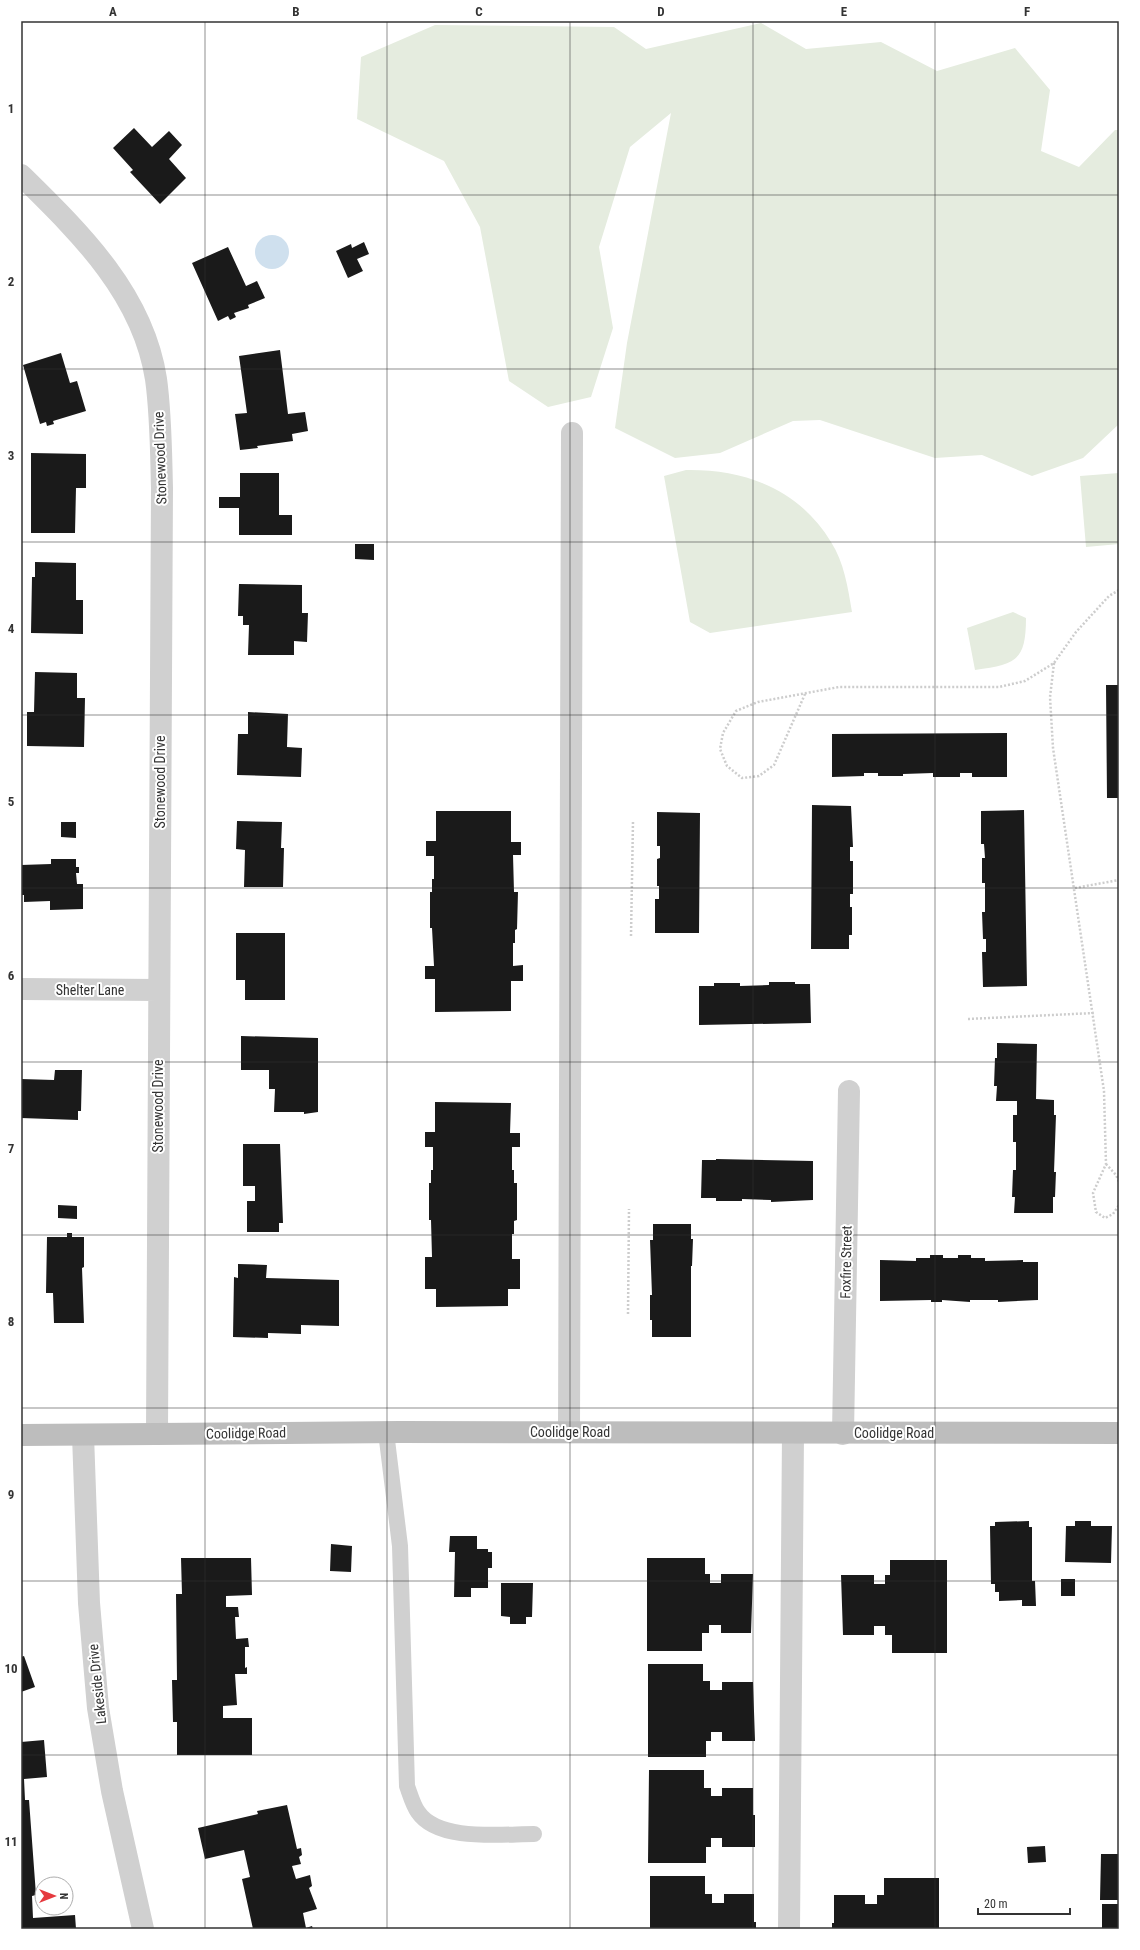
<svg xmlns="http://www.w3.org/2000/svg" width="1140" height="1950" viewBox="0 0 1140 1950" font-family="'Roboto Condensed',sans-serif">
  <style>
    .green { fill: #e5ecdf }
    .water { fill: #cfe0ee }
    .building { fill: #1a1a1a }
    .lines { fill: none; stroke-linecap: round; stroke-linejoin: round }
    .path { stroke: #cdcdcd; stroke-width: 2.5; stroke-dasharray: 2 2; stroke-linecap: butt }
    .lane { stroke: #d0d0d0; stroke-width: 16 }
    .street { stroke: #d0d0d0; stroke-width: 22 }
    .secondary { stroke: #bdbdbd; stroke-width: 22 }
    .grid { fill: none; stroke: #333; stroke-width: 1; stroke-opacity: 0.55 }
    .labels { text-anchor: middle; stroke-width: 4; stroke-linejoin: round; paint-order: stroke }
    .street-label { font-size: 14px; fill: #333; stroke: #fff }
    .neatline { fill: none; stroke: #333; stroke-width: 1.5 }
    .grid-label { font-size: 13px; text-anchor: middle; font-weight: bold; fill: #333 }
  </style>
  <rect width="100%" height="100%" fill="#fff"/>
  <!-- green -->
  <path class="green" d="M761 23 806 49 881 42 937 71 1015 48 1050 90 1041 151 1079 167 1115 130H1119V424L1083 458 1032 476 982 455 935 458 820 420 793 421 720 453 675 458 615 428 627 343 671 113 630 147 599 247 613 328 591 397 548 407 509 381 480 227 444 161 357 119 361 57 435 25 614 27 646 49Z
    M686 470C745 469 799 489 831 542 844 562 848 588 852 612L710 633 690 622 664 476Z
    M1119 473V544L1086 547 1080 476Z
    M1013 612 1026 618C1026 662 1015 664 975 670L967 628Z"/>
  <!-- water -->
  <path class="water" d="M255 252a17 17 0 1 1 34 0a17 17 0 1 1-34 0Z"/>
  <!-- building -->
  <path class="building" d="M134 128 152 147 169 131 182 145 169 159 186 178 160 204 130 172 133 170 113 148Z
    M364 242 369 254 357 259 363 271 348 278 336 251 351 244 352 248Z
    M228 247 246 286 257 281 265 298 248 305 249 308 234 313 236 317 230 320 228 316 218 321 192 263Z
    M280 350 288 414 305 412 308 431 292 434 293 441 257 446 258 448 240 450 235 414 247 413 239 356Z
    M61 353 70 383 77 381 86 411 53 421 54 424 47 426 46 422 40 424 23 365Z
    M31 453 86 454V488H76L75 533H31Z
    M240 473H279V515H292V535H239V508H219V497H240Z
    M355 544H374V560L355 559Z
    M35 562 76 563V600H83V634L31 633 32 577H35Z
    M239 584 302 585V613H308L307 642 294 641V655H248L249 625H243V616H238Z
    M35 672 77 673V698H85L84 747 27 746V712H34Z
    M1106 685H1119V798H1107Z
    M248 712 288 714 287 747 302 748 301 777 237 775 238 734H248Z
    M1007 733V777H972V773H960V777H933V773L903 774V776H878V773H864V776L832 777V734Z
    M812 805 851 806 853 847H850V861H853V894H850V907H852V935H849V949H811Z
    M1024 810 1027 986 983 987 982 952H986V939H983L982 912H985V883H982V858H985L984 844H981V811Z
    M436 811H511V842H521V855H513L514 892H518L517 929 515 930V943H513V966L523 965V981H511V1011L435 1012V979H425V966H434L432 928H430V892H432V879H434V856H426V841H436Z
    M657 812 700 813 699 933H655V899H659V886H657V859L660 858V846H657Z
    M237 821 282 822 281 848H284L283 887H244L245 850 236 849Z
    M61 822H76V838L61 837Z
    M51 859H76V867H79V873H76L77 884H83V909L50 910V901L24 902V895H21V865L51 864Z
    M236 933H285V1000H245V980H236Z
    M769 982H795V984H810L811 1023 699 1025V986H714V983H740V986L769 985Z
    M241 1036 318 1038V1112L304 1114V1112H274L275 1089H269V1070H241Z
    M997 1043 1037 1044 1036 1099 1054 1100V1115H1056L1054 1172H1056L1055 1197H1053V1213H1014L1015 1197H1012L1013 1170H1016V1142H1013V1115H1017V1101H996L997 1086H994L995 1058H997Z
    M55 1070H82L81 1111H78V1120L21 1118V1079L54 1080Z
    M435 1102 511 1103 510 1133H520V1147H512V1170H514V1183H517V1220L514 1221V1234H512V1259H520V1289H508V1306L436 1307V1289H425V1257H432L431 1220H429V1183H431V1170H433V1147H425V1132H435Z
    M243 1144H280L283 1223H279V1232H247V1201H255V1186H243Z
    M716 1159 813 1161V1200L771 1202V1200L742 1199V1201H716V1198H701L702 1160H716Z
    M58 1205 77 1206V1219L58 1218Z
    M653 1224H691V1239H693L692 1266H691V1337H652V1320H650V1295H652L650 1240H653Z
    M67 1233H72V1237H84V1267L82 1268 84 1323H54L53 1293H46L47 1237H67Z
    M930 1255H943V1258H958V1255H971V1258H985V1261L1023 1260V1262H1038V1300L998 1302V1300H970V1302L942 1300V1302H931V1300L880 1301V1260L916 1261V1258H930Z
    M238 1264 267 1265 266 1278 339 1280V1326L301 1325V1334L268 1333V1338L233 1337 234 1277 238 1278Z
    M1029 1521V1527H1032V1581H1035L1036 1606H1022V1600L999 1601V1592H995V1584H991L990 1526H995V1522Z
    M1075 1521H1091V1526H1112L1111 1563 1065 1562 1066 1526H1075Z
    M450 1536H477V1549H488V1552H492V1568H488V1588H471V1597H454L455 1552H449Z
    M331 1544 352 1546 351 1572 330 1571Z
    M181 1558H251L252 1595 226 1596V1607H238L239 1617H235L236 1639 248 1638 249 1647H245V1668L247 1667V1674H235L237 1705 223 1706V1718H252V1755H177V1722H173L172 1680H177L176 1594H182Z
    M647 1558H705V1574H710V1583H721V1574H753L751 1633H721V1625H709V1633H702V1651H647Z
    M890 1560H947V1653H892V1635H885V1626H874V1635H843L841 1575H874V1584H885V1575H890Z
    M1061 1579H1075V1596H1061Z
    M501 1583H533L532 1617H526V1624H510V1617L501 1616Z
    M24 1656 35 1687 21 1692V1657Z
    M648 1664H703V1681H710V1690H722V1682H753L755 1741H722V1732H711V1741H706V1757H648Z
    M44 1740 47 1777 24 1779 25 1800H29L36 1895 32 1896 33 1918 75 1915 76 1929H21V1742Z
    M649 1770H704V1788H711V1796H722V1788H753V1815H755V1847H722V1838H711V1847H706V1863H648Z
    M287 1805 297 1849 301 1848 302 1855 299 1857 301 1864 292 1866 296 1879 310 1875 312 1886 309 1888 317 1909 303 1913 306 1928 312 1926 313 1929H253L242 1879 250 1877 244 1850 205 1859 198 1828 258 1814 257 1811Z
    M1045 1846 1046 1862 1028 1863 1027 1847Z
    M1101 1854H1119V1900H1100Z
    M650 1876H705V1894H712V1903H724V1894H754V1922H756V1929H650Z
    M884 1878H939V1929H832V1923H834V1895H865V1904H877V1895H884Z
    M1102 1904H1119V1929H1102Z"/>
  <g class="lines">
    <!-- path -->
    <path class="path" d="M1054 663 1050 697 1053 748 1104 1091 1106 1164 1093 1193 1096 1212 1105 1218 1113 1214 1119 1205
      M805 694 774 765 759 776 742 778 727 766 720 749 723 733 736 711 758 702 839 687H999L1025 681 1054 663 1076 632 1109 596 1119 590
      M1075 888 1119 880
      M631 936 633 821
      M968 1019 1094 1013
      M1106 1164 1116 1175 1119 1182
      M628 1314 629 1209"/>
    <!-- lane -->
    <path class="lane" d="M386 1432 400 1546 407 1786C410 1794 413 1805 418 1812 438 1842 502 1834 534 1834"/>
    <!-- street -->
    <path class="street" d="M21 175C80 233 143 294 156 379 161 415 161 452 162 488L157 1434
      M21 989 159 990
      M569 1432 572 433
      M843 1434 849 1091
      M83 1435 89 1603 98 1708 112 1791 143 1929
      M789 1929 793 1433"/>
    <!-- secondary -->
    <path class="secondary" d="M21 1435 400 1432 1119 1433"/>
  </g>
  <!-- grid -->
  <path class="grid" d="M205 21V1929M387 21V1929M570 21V1929M753 21V1929M935 21V1929M21 195H1119M21 369H1119M21 542H1119M21 715H1119M21 888H1119M21 1062H1119M21 1235H1119M21 1408H1119M21 1581H1119M21 1755H1119"/>
  <g class="labels">
    <!-- street labels -->
    <g class="street-label">
      <text transform="translate(160 458) rotate(-92)" y="5">Stonewood Drive</text>
      <text transform="translate(160 782) rotate(-90)" y="5">Stonewood Drive</text>
      <text x="90" y="995">Shelter Lane</text>
      <text transform="translate(158 1106) rotate(-90)" y="5">Stonewood Drive</text>
      <text transform="translate(846 1262) rotate(-89)" y="5">Foxfire Street</text>
      <text x="570" y="1437">Coolidge Road</text>
      <text transform="translate(246 1433) rotate(-1)" y="5">Coolidge Road</text>
      <text x="894" y="1438">Coolidge Road</text>
      <text transform="translate(97 1684) rotate(-96)" y="5">Lakeside Drive</text>
    </g>
  </g>
  <!-- border -->
  <rect width="1140" height="1950" fill="none" stroke="#ffffff" stroke-width="44"/>
  <!-- north arrow -->
  <g transform="translate(54 1896) rotate(90)"><circle r="19" fill="#ffffff" stroke="#adadad"/>
  <path d="M0-3L7 15L0 10L-7 15Z" fill="#e53a3f"/>
  <text y="-6" font-size="11" font-weight="bold" text-anchor="middle" fill="#333333">N</text>
  </g>
  <!-- scale -->
  <path d="M978 1908v6h92v-6" fill="none" stroke="#333333" stroke-width="2"/>
  <text x="984" y="1908" font-size="12" fill="#333333" stroke="#ffffff" stroke-width="3" paint-order="stroke">20 m</text>
  <rect x="22" y="22" width="1096" height="1906" class="neatline"/>
  <g class="grid-label">
    <text x="113" y="16">A</text>
    <text x="296" y="16">B</text>
    <text x="479" y="16">C</text>
    <text x="661" y="16">D</text>
    <text x="844" y="16">E</text>
    <text x="1027" y="16">F</text>
    <text x="11" y="113">1</text>
    <text x="11" y="286">2</text>
    <text x="11" y="460">3</text>
    <text x="11" y="633">4</text>
    <text x="11" y="806">5</text>
    <text x="11" y="980">6</text>
    <text x="11" y="1153">7</text>
    <text x="11" y="1326">8</text>
    <text x="11" y="1499">9</text>
    <text x="11" y="1673">10</text>
    <text x="11" y="1846">11</text>
  </g>
</svg>
